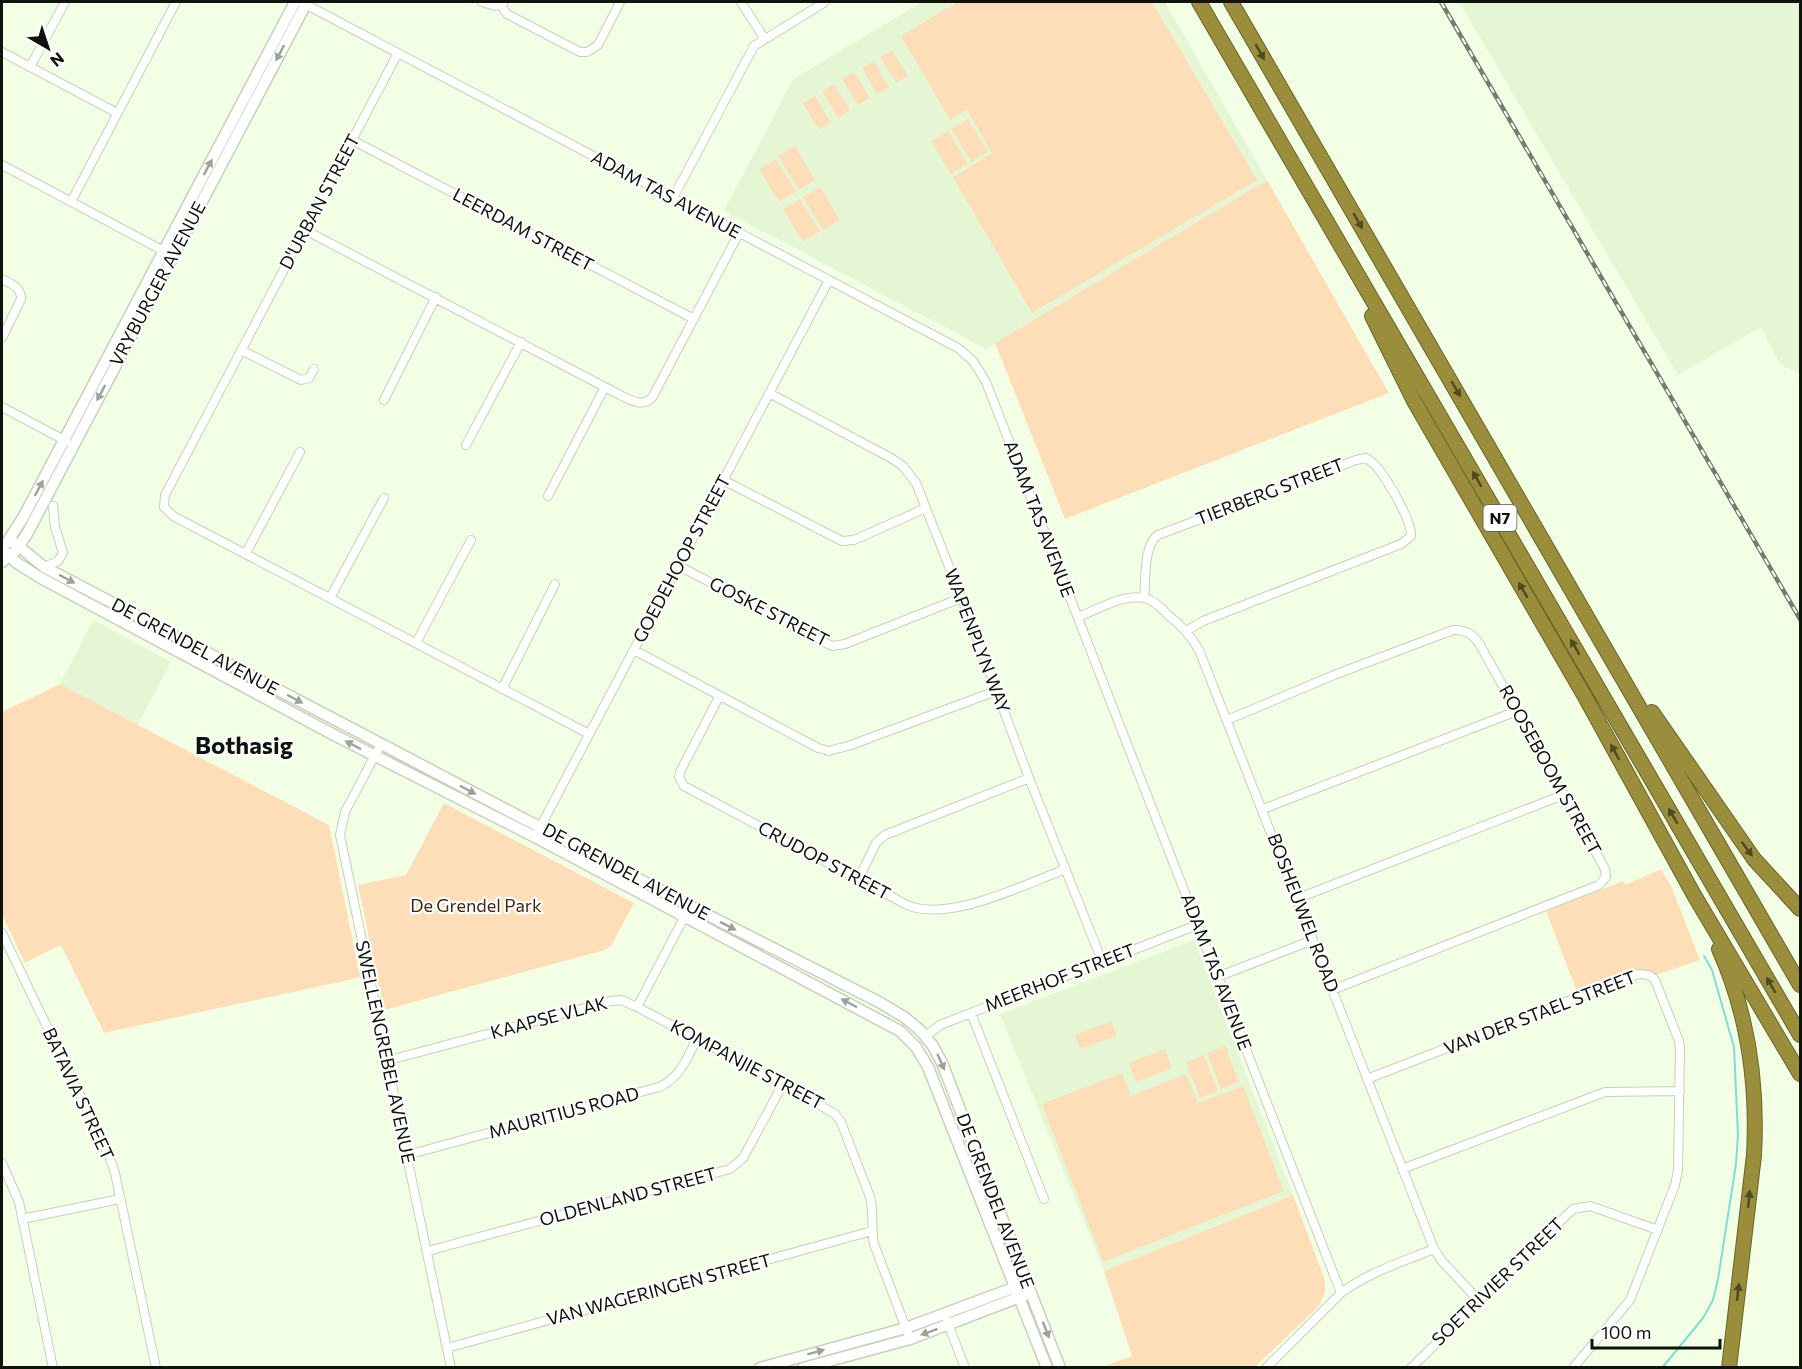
<svg xmlns="http://www.w3.org/2000/svg" width="1802" height="1369" viewBox="0 0 1802 1369" font-family="Commissioner,sans-serif">
  <style>
    .built { fill: #e5f6d5 }
    .green { fill: #fedeb9 }
    .lines { fill: none; stroke-linecap: round; stroke-linejoin: round }
    .stream { stroke: #7fded4; stroke-width: 2 }
    .street-casing { stroke: #c5d1b9; stroke-width: 10 }
    .secondary-casing { stroke: #c5d1b9; stroke-width: 13 }
    .highway-casing { stroke: #69632b; stroke-width: 16 }
    .street { stroke: #fff; stroke-width: 8 }
    .secondary { stroke: #fff; stroke-width: 10 }
    .highway { stroke: #9a8e3c; stroke-width: 14 }
    .rail-casing { stroke: #747c6c; stroke-width: 4.5 }
    .rail { stroke: #fff; stroke-width: 2; stroke-dasharray: 7; stroke-linecap: butt }
    .oneway { fill: #4e4a21 }
    .oneway2 { fill: #9fa19d }
    .labels { text-anchor: middle; stroke-width: 4.5; stroke-linejoin: round; paint-order: stroke }
    .shield { fill: #fff; stroke: #575a54; stroke-width: 1.5 }
    .shield-label { font-size: 16px; font-weight: bold; fill: #0f130b }
    .street-label { font-size: 18px; fill: #0f130b; stroke: #fff }
    .park-label { font-size: 18px; fill: #3b280e; stroke: #fff }
    .district-label { font-size: 24px; font-weight: bold; fill: #0f130b; stroke: #fff }
  </style>
  <rect width="100%" height="100%" fill="#f2ffe5"/>
  <!-- built -->
  <path class="built" d="M922 2H1165L1267 180 986 349 724 211 793 79Z
    M1459 2H1800V374L1780 364 1761 327 1678 375Z
    M93 620 171 662 138 725 60 684Z
    M1194 940 1293 1195 1104 1271 1000 1014Z"/>
  <!-- green -->
  <path class="green" d="M958 2H1152L1257 180 1032 313 953 177 992 153 967 110 950 120 901 36Z
    M892 50 908 76 896 83 880 57Z
    M874 61 889 87 877 94 862 68Z
    M854 72 870 98 858 105 842 79Z
    M834 84 850 110 838 118 822 91Z
    M815 96 831 123 819 130 803 103Z
    M968 119 988 152 971 162 951 129Z
    M948 131 968 164 951 174 931 141Z
    M795 146 815 180 799 190 778 156Z
    M776 159 796 192 779 202 759 169Z
    M1267 180 1389 393 1065 519 995 343Z
    M820 187 840 220 823 230 803 197Z
    M800 199 820 232 803 242 783 209Z
    M60 684 329 825 360 976 358 978 104 1033 61 945 25 963 2 915V712Z
    M444 803 634 903 611 946 605 950 384 1010 358 885 406 875Z
    M1661 869 1672 888 1700 960 1656 975 1647 970 1636 969 1577 992 1546 911 1623 881 1625 885Z
    M1111 1021 1117 1036 1080 1049 1075 1035Z
    M1225 1046 1239 1082 1221 1089 1207 1053Z
    M1165 1049 1172 1068 1136 1082 1129 1063Z
    M1204 1055 1218 1091 1200 1098 1186 1062Z
    M1122 1073 1131 1096 1186 1074 1198 1103 1243 1086 1284 1191 1103 1262 1042 1104Z
    M1293 1195 1325 1280V1293L1319 1306 1255 1367H1102L1132 1356 1104 1271Z"/>
  <g class="lines">
    <!-- stream -->
    <path class="stream" d="M1662 1368 1703 1318 1713 1300 1718 1279 1736 1164 1738 1135 1734 1047 1712 970 1704 956"/>
    <!-- street casing -->
    <g class="street-casing">
      <path id="street" d="M482 2 495 6 504 2
        M741 2 764 38
        M303 3 958 348 973 361 986 382 1341 1293
        M500 4 507 14 580 52H587L598 45 620 2
        M2 52 117 113
        M398 53 165 495 164 507 173 516 589 734
        M30 67 65 2
        M352 140 694 319
        M2 165 173 256
        M673 198 754 46 825 2
        M71 202 176 2
        M305 230 622 396C633 401 642 407 652 398L739 233
        M2 279C11 284 21 287 21 299L2 338
        M241 350 301 380 309 378 314 369
        M769 393 891 458 903 466 916 483 967 612 1029 778 1102 961
        M384 400 436 297
        M2 407 66 441
        M466 445 521 342
        M723 480 842 541 854 540 926 508
        M548 496 605 387
        M246 553 300 452
        M679 566 832 646 845 644 961 598
        M44 567 58 561 63 553 55 527 53 506
        M330 598 384 498
        M1144 598C1146 581 1143 545 1158 535L1356 460 1366 458C1370 461 1374 463 1377 467 1387 480 1412 520 1411 536L1401 544 1203 621 1186 631
        M1078 617C1098 610 1128 590 1150 600 1157 603 1162 609 1168 615 1181 625 1191 636 1199 650L1434 1249 1441 1260 1479 1301
        M416 643 471 540
        M634 650 818 748 829 751 851 745 996 691
        M502 689 555 584
        M719 697 681 770 679 777 684 786 907 905C949 923 1025 884 1066 869
        M1227 720 1334 675 1453 630C1466 629 1473 634 1480 645L1605 869 1606 877 1599 885 1332 990
        M381 744 345 812 340 835 451 1368
        M1263 809 1517 711
        M535 837 829 280
        M859 878 876 843 885 835 1029 778
        M1296 899 1563 795
        M2 933 110 1158 115 1173 156 1368
        M1217 977 1313 940
        M637 1007 783 1084 835 1114 841 1122 870 1197C874 1212 871 1228 874 1244L910 1339
        M971 1013 1044 1199
        M926 1036 940 1025 1197 925
        M386 1061 611 1001 621 1000 637 1007 686 914
        M1367 1079 1638 974 1649 975 1655 980 1679 1041 1680 1048 1678 1170 1675 1185 1630 1300 1573 1368
        M407 1155 659 1087C680 1078 687 1058 697 1039
        M2 1163 19 1202 53 1368
        M1402 1169 1605 1092 1680 1091
        M22 1219 120 1199
        M428 1251 730 1169 743 1158 783 1084
        M947 1321 965 1368
        M447 1348 872 1231
        M1266 1368 1341 1293C1369 1272 1402 1262 1434 1249
        M1411 1368 1573 1209 1590 1206 1658 1230"/>
    </g>
    <!-- secondary casing -->
    <g class="secondary-casing">
      <path id="secondary" d="M10 539 44 567 690 906 879 1002 904 1017 921 1031 933 1046 942 1063 1060 1368
        M6 544 24 516 295 2
        M2 550 17 563 39 577 336 736 535 837 900 1031 916 1047 928 1067 1047 1368
        M2 562 15 551 27 534 307 2
        M760 1368 906 1328 1021 1285
        M803 1368 910 1339 1025 1295"/>
    </g>
    <!-- highway casing -->
    <g class="highway-casing">
      <path id="highway" d="M1199 2 1800 1035
        M1231 2 1800 985
        M1372 316 1414 401 1584 695 1694 895 1800 1074
        M1652 712 1754 859 1800 909
        M1719 949C1748 1014 1758 1083 1754 1155L1729 1368"/>
    </g>
    <!-- street -->
    <use href="#street" class="street"/>
    <!-- secondary -->
    <use href="#secondary" class="secondary"/>
    <!-- highway -->
    <use href="#highway" class="highway"/>
    <!-- rail casing -->
    <g class="rail-casing">
      <path id="rail" d="M1441 2 1800 619"/>
    </g>
    <!-- rail -->
    <use href="#rail" class="rail"/>
  </g>
  <!-- one-way arrows -->
  <defs><path id="oneway-solid" d="M-6-.8H1V-3.2L6.5 0L1 3.2V.8H-6Z" transform="scale(1.5)"/></defs>
  <g class="oneway">
    <use href="#oneway-solid" transform="translate(1260 52) rotate(60)"/>
    <use href="#oneway-solid" transform="translate(1358 221) rotate(60)"/>
    <use href="#oneway-solid" transform="translate(1456 389) rotate(60)"/>
    <use href="#oneway-solid" transform="translate(1477 479) rotate(-120)"/>
    <use href="#oneway-solid" transform="translate(1523 590) rotate(-120)"/>
    <use href="#oneway-solid" transform="translate(1575 647) rotate(-120)"/>
    <use href="#oneway-solid" transform="translate(1615 752) rotate(-119)"/>
    <use href="#oneway-solid" transform="translate(1673 816) rotate(-120)"/>
    <use href="#oneway-solid" transform="translate(1747 849) rotate(53)"/>
    <use href="#oneway-solid" transform="translate(1771 985) rotate(-120)"/>
    <use href="#oneway-solid" transform="translate(1749 1199) rotate(-84)"/>
    <use href="#oneway-solid" transform="translate(1738 1292) rotate(-83)"/>
  </g>
  <g class="oneway2">
    <use href="#oneway-solid" transform="translate(280 53) rotate(118)"/>
    <use href="#oneway-solid" transform="translate(208 167) rotate(-62)"/>
    <use href="#oneway-solid" transform="translate(101 393) rotate(118)"/>
    <use href="#oneway-solid" transform="translate(39 488) rotate(-62)"/>
    <use href="#oneway-solid" transform="translate(67 579) rotate(28)"/>
    <use href="#oneway-solid" transform="translate(295 699) rotate(28)"/>
    <use href="#oneway-solid" transform="translate(353 745) rotate(-152)"/>
    <use href="#oneway-solid" transform="translate(468 790) rotate(28)"/>
    <use href="#oneway-solid" transform="translate(728 926) rotate(27)"/>
    <use href="#oneway-solid" transform="translate(849 1003) rotate(-152)"/>
    <use href="#oneway-solid" transform="translate(941 1062) rotate(66)"/>
    <use href="#oneway-solid" transform="translate(1046 1330) rotate(69)"/>
    <use href="#oneway-solid" transform="translate(929 1332) rotate(160)"/>
    <use href="#oneway-solid" transform="translate(816 1352) rotate(-15)"/>
  </g>
  <g class="labels">
    <!-- shield labels -->
    <rect class="shield" x="1483.5" y="505" width="33" height="26" rx="4.5"/>
    <g class="shield-label">
      <text x="1500" y="524">N7</text>
    </g>
    <!-- street labels -->
    <g class="street-label">
      <text transform="translate(666 195) rotate(28)" y="6">ADAM TAS AVENUE</text>
      <text transform="translate(320 202) rotate(-62)" y="6">D'URBAN STREET</text>
      <text transform="translate(523 230) rotate(28)" y="6">LEERDAM STREET</text>
      <text transform="translate(158 284) rotate(-62)" y="6">VRYBURGER AVENUE</text>
      <text transform="translate(1270 492) rotate(-21)" y="6">TIERBERG STREET</text>
      <text transform="translate(1039 519) rotate(69)" y="6">ADAM TAS AVENUE</text>
      <text transform="translate(682 559) rotate(-62)" y="6">GOEDEHOOP STREET</text>
      <text transform="translate(769 612) rotate(27)" y="6">GOSKE STREET</text>
      <text transform="translate(977 641) rotate(69)" y="6">WAPENPLYN WAY</text>
      <text transform="translate(195 647) rotate(28)" y="6">DE GRENDEL AVENUE</text>
      <text transform="translate(1550 770) rotate(61)" y="6">ROOSEBOOM STREET</text>
      <text transform="translate(824 861) rotate(28)" y="6">CRUDOP STREET</text>
      <text transform="translate(626 872) rotate(28)" y="6">DE GRENDEL AVENUE</text>
      <text transform="translate(1303 913) rotate(69)" y="6">BOSHEUWEL ROAD</text>
      <text transform="translate(1216 972) rotate(69)" y="6">ADAM TAS AVENUE</text>
      <text transform="translate(1060 978) rotate(-21)" y="6">MEERHOF STREET</text>
      <text transform="translate(1540 1013) rotate(-21)" y="6">VAN DER STAEL STREET</text>
      <text transform="translate(549 1018) rotate(-15)" y="6">KAAPSE VLAK</text>
      <text transform="translate(385 1052) rotate(78)" y="6">SWELLENGREBEL AVENUE</text>
      <text transform="translate(747 1065) rotate(28)" y="6">KOMPANJIE STREET</text>
      <text transform="translate(78 1094) rotate(65)" y="6">BATAVIA STREET</text>
      <text transform="translate(564 1113) rotate(-15)" y="6">MAURITIUS ROAD</text>
      <text transform="translate(628 1197) rotate(-15)" y="6">OLDENLAND STREET</text>
      <text transform="translate(995 1201) rotate(69)" y="6">DE GRENDEL AVENUE</text>
      <text transform="translate(1498 1282) rotate(-44)" y="6">SOETRIVIER STREET</text>
      <text transform="translate(659 1290) rotate(-15)" y="6">VAN WAGERINGEN STREET</text>
    </g>
    <!-- park labels -->
    <g class="park-label">
      <text x="476" y="912">De Grendel Park</text>
    </g>
    <!-- district labels -->
    <g class="district-label">
      <text x="244" y="754">Bothasig</text>
    </g>
  </g>
  <!-- border -->
  <rect width="1802" height="1369" fill="none" stroke="#0f130b" stroke-width="6"/>
  <!-- north arrow -->
  <g transform="translate(48 48) rotate(141)" stroke="#ffffff" stroke-width="4.5" paint-order="stroke">
  <path d="M0-4.5L10 22L0 15L-10 22Z" fill="#0f130b"/>
  <text y="-9" font-size="16" font-weight="bold" text-anchor="middle" fill="#0f130b">N</text>
  </g>
  <!-- scale -->
  <path d="M1592 1339v9h128v-9" fill="none" stroke="#0f130b" stroke-width="3"/>
  <text x="1601" y="1339" font-size="18" fill="#0f130b" stroke="#ffffff" stroke-width="4.5" paint-order="stroke">100 m</text>
</svg>
